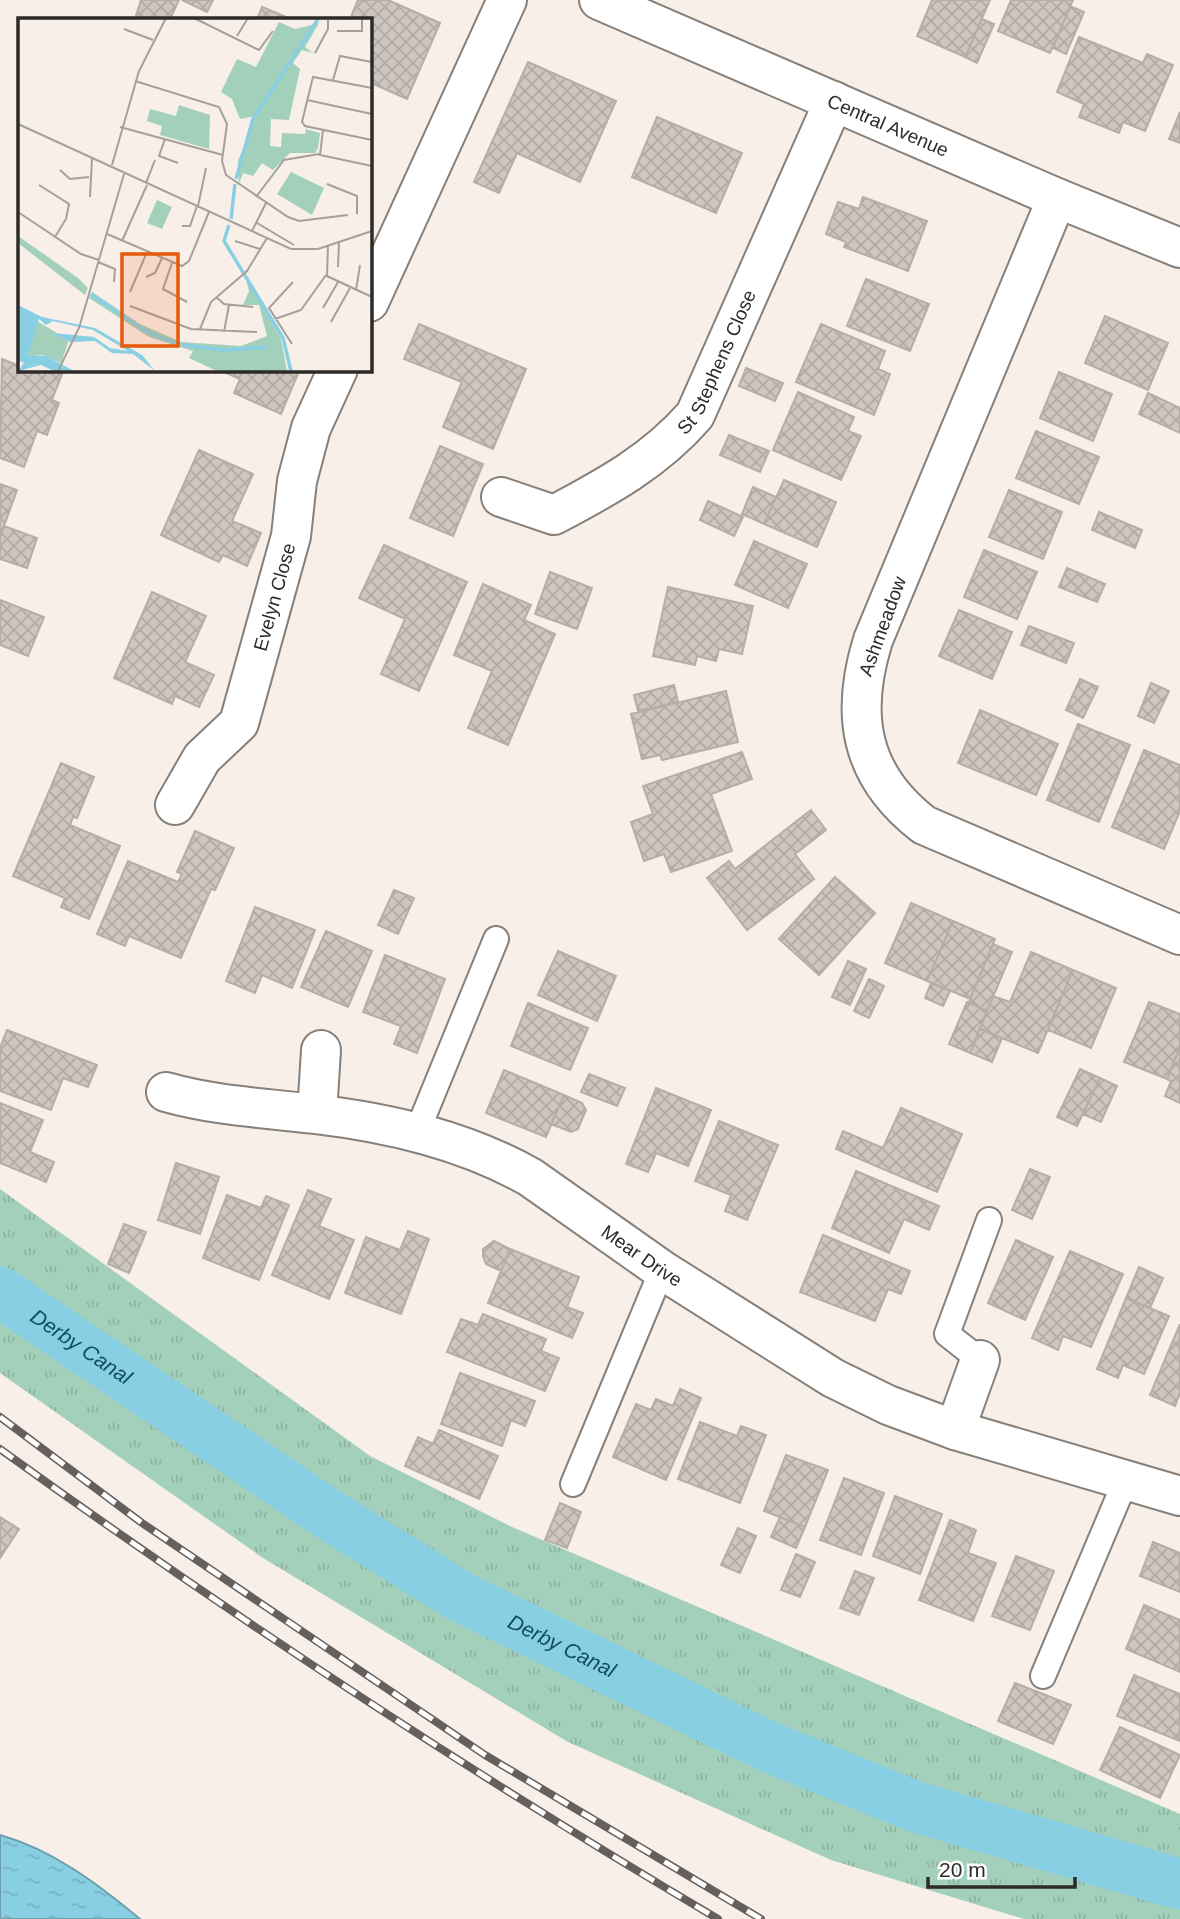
<svg xmlns="http://www.w3.org/2000/svg" width="1180" height="1919" viewBox="0 0 1180 1919" font-family="Arial,sans-serif">
  <style>
    .grass { fill: url(#grass-tufts) }
    .water { fill: url(#water-ripples); stroke: #6d9eab; stroke-width: 2 }
    .lines { fill: none; stroke-linecap: round; stroke-linejoin: round }
    .canal { stroke: #88cfe3; stroke-width: 51 }
    .building { fill: url(#building-cross-hatch); stroke: #b5aea7; stroke-width: 2 }
    .lane-casing { stroke: #87807a; stroke-width: 28 }
    .street-casing { stroke: #87807a; stroke-width: 42 }
    .lane { stroke: #fff; stroke-width: 24 }
    .street { stroke: #fff; stroke-width: 38 }
    .rail-casing { stroke: #65605d; stroke-width: 8 }
    .rail { stroke: #fefefe; stroke-width: 5; stroke-dasharray: 16; stroke-linecap: butt }
    .labels { text-anchor: middle; stroke-width: 7; stroke-linejoin: round; paint-order: stroke }
    .street-label { font-size: 19px; fill: #2d2a28; stroke: #fefefe }
    .water-label { font-size: 21px; font-style: italic; fill: #114e5c; stroke: #fefefe }
    .inset-river { fill: none; stroke: #88cfe3; stroke-width: 3.5 }
    .inset-road { fill: none; stroke: #a6a09b; stroke-width: 2 }
    .view { fill: #e8590c; fill-opacity: 0.15; stroke: #e8590c; stroke-width: 3.5 }
    .inset-edge { fill: none; stroke: #2d2a28; stroke-width: 3.5 }
  </style>
  <defs>
    <pattern id="grass-tufts" width="24" height="20" patternUnits="userSpaceOnUse" patternTransform="scale(1.75)"><rect width="24" height="20" fill="#a3d0bb"/><path d="M3 7l-1-3M5 7V3M7 7l1-3M15 17l-1-3M17 17v-4M19 17l1-3" fill="none" stroke="#8db3a1"/></pattern>
    <pattern id="water-ripples" width="26" height="14" patternUnits="userSpaceOnUse" patternTransform="scale(1.75)"><rect width="26" height="14" fill="#88cfe3"/><path d="M2 4q2-2 4 0t4 0M15 11q2-2 4 0t4 0" fill="none" stroke="#76b2c3"/></pattern>
    <pattern id="building-cross-hatch" width="8" height="8" patternUnits="userSpaceOnUse" patternTransform="scale(1.75)"><rect width="8" height="8" fill="#cec6c0"/><path d="M0 0l8 8M0 8l8-8" fill="none" stroke="#b1aaa5"/></pattern>
  </defs>
  <rect width="100%" height="100%" fill="#f7efe8"/>
  <!-- grass -->
  <path class="grass" d="M0 1189 370 1456 512 1527 1180 1814V1919H1024L831 1860 568 1742 263 1558 0 1373Z"/>
  <!-- water -->
  <path class="water" d="M0 1835C53 1850 98 1884 140 1919H0Z"/>
  <g class="lines">
    <!-- canal -->
    <path class="canal" id="s1" d="M0 1292 328 1514 461 1597 767 1746 916 1807 1180 1884"/>
  </g>
  <!-- building -->
  <path class="building" d="M141 0H179L170 19H135Z
    M182 0H213L207 12Z
    M358 0H388L440 23 407 99 369 82V19H350Z
    M932 0H990L965 57 917 36Z
    M1011 0H1073L1050 53 998 31Z
    M1070 6 1084 12 1066 54 1053 48Z
    M262 7 291 19H257Z
    M982 19 994 24 977 63 965 57Z
    M1079 37 1143 63 1147 54 1173 65 1145 131 1123 122 1119 133 1079 117 1084 104 1057 92Z
    M528 62 616 101 580 182 517 153 499 193 474 182Z
    M1180 112V143L1169 139Z
    M657 117 742 153 716 213 632 177Z
    M863 197 927 221 908 271 844 247 846 242 826 234 838 202 859 209Z
    M866 279 929 304 910 351 847 326Z
    M1105 316 1168 343 1148 390 1085 363Z
    M419 324 526 369 493 449 443 427 462 382 404 359Z
    M821 324 885 351 878 369 890 374 874 415 796 382Z
    M2 359 19 366V369H64L52 400 59 403 47 435 37 431 24 467 0 458Z
    M746 368 783 383 775 401 739 386Z
    M217 369H300L281 414 234 393 240 379Z
    M1059 372 1112 394 1093 441 1040 418Z
    M798 392 854 417 848 431 861 436 841 480 773 450Z
    M1148 393 1180 408V433L1139 414Z
    M1036 431 1099 457 1079 504 1016 478Z
    M729 435 769 451 760 472 720 455Z
    M440 446 483 464 453 536 410 518Z
    M199 450 253 474 232 521 261 533 247 566 223 555 219 562 161 535Z
    M784 480 836 502 817 547 764 524Z
    M0 484 17 490 0 537Z
    M753 487 776 497 764 524 742 514Z
    M1009 490 1062 512 1043 559 989 537Z
    M708 501 743 517 734 536 700 520Z
    M1099 512 1142 530 1135 548 1092 530Z
    M4 526 37 538 27 568 0 559V537Z
    M754 541 807 564 788 608 735 585Z
    M384 545 467 582 419 691 381 674 405 619 359 598Z
    M984 550 1037 572 1017 619 964 597Z
    M1067 568 1105 584 1097 602 1059 587Z
    M550 572 592 588 577 629 535 614Z
    M483 584 531 605 524 620 555 634 508 745 468 728 492 671 454 655Z
    M668 587 753 606 742 654 719 649 716 661 697 656 695 665 653 656Z
    M152 592 206 616 185 662 214 675 199 707 175 696 172 704 114 678Z
    M0 600 44 617 28 656 0 645Z
    M959 610 1012 632 992 679 939 656Z
    M1029 626 1074 643 1066 663 1021 645Z
    M1080 679 1098 687 1083 718 1066 710Z
    M1151 683 1169 691 1154 723 1138 716Z
    M674 685 678 702 638 711 634 695Z
    M726 691 738 742 662 760 660 755 642 759 631 714Z
    M980 710 1058 744 1036 795 958 763Z
    M1078 724 1130 745 1099 822 1047 800Z
    M1144 750 1180 765V811L1164 849 1112 827Z
    M742 752 752 779 711 794 732 851 671 872 664 854 644 861 631 822 653 814 643 786Z
    M61 763 94 777 77 818 73 817 70 825 120 846 89 919 61 907 65 898 13 876Z
    M811 810 826 830 795 854 814 879 747 930 707 878 729 861 735 869Z
    M195 831 234 848 215 890 211 889 181 958 129 936 125 946 97 934 128 861 178 882 182 874 177 872Z
    M835 877 875 913 819 975 779 939Z
    M394 890 414 898 398 934 378 925Z
    M911 903 953 921 927 981 885 963Z
    M255 907 315 930 292 988 262 975 255 993 226 981Z
    M953 921 995 939 970 999 927 981Z
    M326 931 372 951 348 1007 301 987Z
    M993 944 1012 952 987 1011 969 1002Z
    M558 951 616 976 597 1021 538 995Z
    M1031 952 1073 970 1038 1053 980 1029 993 996 1010 1002Z
    M385 955 445 979 417 1053 394 1044 401 1026 363 1012Z
    M848 961 866 969 850 1005 832 997Z
    M1073 970 1116 988 1091 1048 1048 1030Z
    M869 979 884 986 869 1018 854 1011Z
    M931 983 950 991 943 1006 925 998Z
    M967 1002 987 1011 970 1053 949 1044Z
    M1149 1002 1180 1014V1047L1167 1079 1124 1062Z
    M528 1003 588 1028 570 1070 511 1046Z
    M980 1029 1002 1038 992 1062 970 1053Z
    M7 1030 97 1065 88 1087 63 1078 51 1110 0 1091V1048Z
    M1180 1047V1103L1165 1096 1171 1081 1167 1079Z
    M1080 1069 1100 1078 1077 1126 1057 1117Z
    M504 1070 564 1095 546 1137 486 1113Z
    M589 1074 625 1088 617 1106 581 1092Z
    M1100 1078 1117 1086 1101 1122 1083 1114Z
    M656 1088 711 1110 688 1166 656 1153 648 1172 626 1164Z
    M564 1095 582 1103 586 1110 578 1129 571 1132 551 1124Z
    M0 1103 43 1120 30 1152 54 1162 46 1182 0 1163Z
    M901 1108 962 1134 937 1192 836 1149 843 1131 883 1148Z
    M719 1121 778 1145 747 1220 725 1211 731 1195 695 1181Z
    M176 1163 219 1177 200 1234 158 1220Z
    M1030 1169 1050 1177 1032 1219 1012 1210Z
    M856 1171 939 1206 929 1230 904 1219 889 1253 832 1228Z
    M308 1190 331 1199 319 1226 354 1240 329 1299 272 1275Z
    M227 1195 261 1208 266 1196 289 1205 259 1280 203 1258Z
    M124 1224 146 1232 129 1273 108 1264Z
    M408 1231 429 1239 401 1314 345 1293 366 1237 400 1250Z
    M823 1235 910 1271 901 1294 888 1289 875 1321 800 1292Z
    M1016 1240 1053 1257 1025 1320 988 1303Z
    M494 1241 510 1249 501 1271 486 1264 483 1256V1249Z
    M510 1249 579 1277 567 1307 583 1313 572 1338 488 1303Z
    M1070 1251 1123 1274 1091 1347 1063 1336 1058 1350 1032 1338Z
    M1139 1267 1163 1278 1150 1308 1126 1298Z
    M1126 1298 1169 1316 1144 1374 1123 1365 1118 1378 1097 1369Z
    M483 1314 546 1339 541 1351 559 1358 545 1391 447 1352 461 1319 478 1325Z
    M1180 1324V1393L1175 1406 1150 1395Z
    M460 1373 535 1401 525 1426 511 1420 502 1446 441 1424Z
    M680 1389 701 1398 666 1480 613 1457 636 1404 651 1410 656 1399 673 1406Z
    M700 1422 737 1436 741 1426 766 1435 740 1503 678 1479Z
    M439 1430 498 1456 479 1499 405 1466 418 1437 433 1444Z
    M786 1455 828 1470 805 1527 764 1511Z
    M844 1478 884 1493 861 1555 820 1540Z
    M895 1496 942 1514 920 1574 873 1556Z
    M560 1503 581 1512 567 1548 545 1540Z
    M0 1517 19 1529 0 1558Z
    M780 1517 805 1527 796 1548 771 1537Z
    M950 1520 976 1530 968 1553 996 1563 973 1621 919 1600Z
    M738 1528 756 1536 740 1573 721 1565Z
    M1153 1542 1180 1553V1592L1140 1576Z
    M796 1554 815 1562 800 1597 781 1590Z
    M1016 1556 1054 1571 1030 1630 992 1616Z
    M855 1571 874 1578 859 1615 840 1608Z
    M1144 1605 1180 1620V1672L1126 1649Z
    M1134 1675 1180 1694V1741L1117 1716Z
    M1015 1683 1071 1705 1053 1744 998 1721Z
    M1120 1727 1180 1755 1160 1798 1100 1770Z"/>
  <g class="lines">
    <!-- lane casing -->
    <g class="lane-casing">
      <path id="lane" d="M417 1132 496 939
        M980 1360 947 1334 989 1220
        M573 1484 662 1270
        M1043 1676 1125 1482"/>
    </g>
    <!-- street casing -->
    <g class="street-casing">
      <g id="street">
        <path id="s2" d="M599 0 1057 198 1180 248"/>
        <path d="M1057 198 873 640C850 714 859 775 924 825L1180 935"/>
        <path d="M369 302 507 0"/>
        <path id="s3" d="M501 497 554 515C607 487 655 461 695 415L834 101"/>
        <path id="s4" d="M175 805 202 758 239 723 291 536 297 481 311 428 338 369"/>
        <path id="s5" d="M166 1092C215 1106 265 1108 315 1114 390 1123 464 1140 530 1177L662 1270 833 1378 888 1405 955 1430 1180 1496"/>
        <path d="M317 1114 321 1050"/>
        <path d="M955 1430 980 1360"/>
      </g>
    </g>
    <!-- lane -->
    <use href="#lane" class="lane"/>
    <!-- street -->
    <use href="#street" class="street"/>
    <!-- rail casing -->
    <g class="rail-casing">
      <path id="rail" d="M0 1417 142 1523 485 1755 761 1919
        M0 1449C232 1616 472 1774 718 1919"/>
    </g>
    <!-- rail -->
    <use href="#rail" class="rail"/>
  </g>
  <g class="labels">
    <!-- street labels -->
    <g class="street-label">
      <text dy="7" stroke="none"><textPath href="#s2" startOffset="315">Central Avenue</textPath></text>
      <text dy="7" stroke="none"><textPath href="#s3" startOffset="287">St Stephens Close</textPath></text>
      <text dy="7" stroke="none"><textPath href="#s4" startOffset="236">Evelyn Close</textPath></text>
      <text transform="translate(882 626) rotate(-70)" y="7">Ashmeadow</text>
      <text dy="7" stroke="none"><textPath href="#s5" startOffset="513">Mear Drive</textPath></text>
    </g>
    <!-- water labels -->
    <g class="water-label">
      <text dy="7" stroke="none"><textPath href="#s1" startOffset="98">Derby Canal</textPath></text>
      <text dy="7" stroke="none"><textPath href="#s1" startOffset="665">Derby Canal</textPath></text>
    </g>
  </g>
  <!-- overview -->
  <g transform="translate(18 18)">
    <rect width="354" height="354" fill="#f7efe8"/>
    <path d="M261 4 277 11 301 5 287 29 295 35 284 32 275 45 282 51 271 102 253 101 252 128 263 129 264 115 287 116 288 111 302 115 300 130 297 135H272L255 152 244 145 235 158 225 155 221 166 220 143 238 98 222 101 214 81 203 74 219 41 238 49ZM0 218 60 260 70 270 67 277 0 225ZM227 257 263 321 269 353H199L171 340 175 333 131 319 71 280 74 274 122 306 163 324 223 328 249 318 241 287H225L231 273ZM17 302 51 322 43 345 24 337 10 338Z" fill="#a3d0bb"/>
    <path d="M273 154 306 170 294 197 259 176Z" fill="#a3d0bb"/>
    <path d="M161 87 192 97 191 131 142 117 144 108 129 103 132 91 158 98Z" fill="#a3d0bb"/>
    <path d="M221 51 250 68 238 88 209 71ZM139 182 154 189 144 211 129 205ZM227 337 259 351 258 353H220Z" fill="#a3d0bb"/>
    <path d="M0 287 24 299 77 310 124 337 137 353 115 336 94 335 77 323 52 324 35 315 76 319 92 330 110 333 75 312 35 303 28 307 21 301 10 337 28 338 56 353H36L23 347 0 353 6 345 0 342Z" fill="#88cfe3"/>
    <path class="inset-river" d="M218 161 235 101 300 1M213 201 217 166M211 207 206 223 265 320 273 353M73 276 126 312 162 327M165 327 206 332 250 329"/>
    <path class="inset-road" d="M176 0 241 32 255 13M287 0H316M106 11 135 22M319 13H344V0M219 18 230 0M297 35 310 11V2M315 62 322 38 354 44M117 63 201 89 209 106 204 143 208 157 270 199 281 203 330 197M354 70 295 59 284 104 287 108 354 122M289 82 354 96M0 106 273 231H300L354 213M102 109 205 137M305 112 302 137 354 148M147 121 141 138 160 145M94 147 121 53 148 0M42 152 52 161 71 159M128 165 137 142M309 166 339 178V196M21 167 51 186 48 201 37 219M72 179 74 140M238 179 266 142 301 136M180 188 188 150M0 194 63 236 81 242M239 205 276 227M164 208H172L179 188M234 213 248 185M89 216 164 248 171 243 191 194M104 223 129 167M217 223 242 231M310 228 309 258 354 279M80 244 97 251 96 264M154 245 145 271 169 284M320 249 321 224M128 259 137 255 144 240M338 272 342 247M112 274 129 234M198 279 206 286 235 289M112 288 173 311 239 314M305 290 320 264M257 301 283 292 308 257M313 304 332 270M182 311 193 284 229 253 249 220M206 314 211 287M274 326 251 290 275 264M40 353 61 310 106 156"/>
    <path class="view" d="M104 236H160V328H104Z"/>
    <rect width="354" height="354" class="inset-edge"/>
  </g>
  <!-- scale -->
  <path d="M928 1877v10h147v-10" fill="none" stroke="#2d2a28" stroke-width="3.5"/>
  <text x="939" y="1877" font-size="21" fill="#2d2a28" stroke="#fefefe" stroke-width="5" paint-order="stroke">20 m</text>
</svg>
